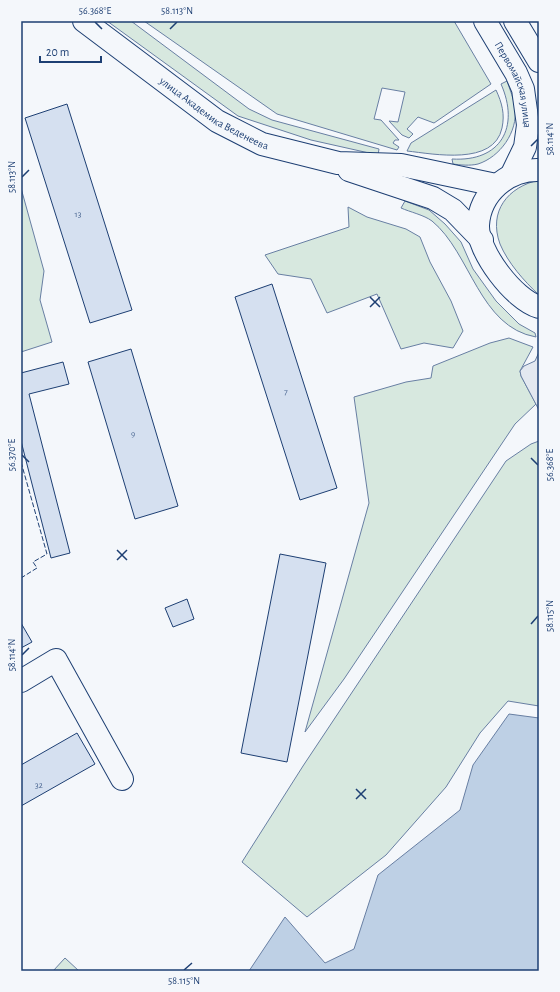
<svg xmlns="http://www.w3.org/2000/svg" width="560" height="992" viewBox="0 0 560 992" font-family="'Alegreya Sans',sans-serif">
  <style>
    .green { fill: #d7e8df; stroke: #687fa3 }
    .parking { fill: #e3e8f0; stroke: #687fa3 }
    .water { fill: #bed0e5; stroke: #687fa3 }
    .building { fill: #d5e0f0; stroke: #1d3f73 }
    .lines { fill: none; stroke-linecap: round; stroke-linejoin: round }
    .minor-casing { stroke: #1d3f73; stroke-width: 24 }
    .major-casing { stroke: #1d3f73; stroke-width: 24 }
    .minor { stroke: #f4f7fb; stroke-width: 22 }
    .major { stroke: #f4f7fb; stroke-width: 22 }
    .fence { stroke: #1d3f73; stroke-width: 1; stroke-dasharray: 5 2; stroke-linecap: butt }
    .ticks { fill: none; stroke: #1d3f73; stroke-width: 1.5 }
    .labels { text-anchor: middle; stroke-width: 3; stroke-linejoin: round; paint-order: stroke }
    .number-label { font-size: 9px; fill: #4b6792 }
    .street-label { font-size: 11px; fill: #1d3f73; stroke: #f4f7fb }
    .neatline { fill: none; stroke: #1d3f73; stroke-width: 1.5 }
    .ticks-label { font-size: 10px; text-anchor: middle; fill: #1d3f73 }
  </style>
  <rect width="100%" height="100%" fill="#f4f7fb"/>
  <!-- green -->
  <path class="green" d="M107 21H131L249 109 272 120 379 149 378 155 311 140 238 116Z
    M144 21H454L491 84 434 123 418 117 407 129 413 134 409 138 402 135 389 121 398 122 405 92 382 88 374 119 381 120 399 140H395L393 143 399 147 397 150 277 114Z
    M507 81C510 90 514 99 515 108 518 132 500 157 478 164 470 166 460 165 453 164L452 159C501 162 520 127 501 84Z
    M496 90C502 103 505 114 502 128 494 166 434 154 407 151L411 143Z
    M539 180V295C524 281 508 263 500 244 488 211 508 187 539 180Z
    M21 188 44 271 40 300 52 342 21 352Z
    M405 201 429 210 445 224 461 242 473 269 496 301 519 324 535 333 536 337C479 327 471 253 432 221 424 215 410 212 401 208Z
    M348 207 367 217 406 229 420 237 430 262 451 301 463 331 453 348 424 343 401 349 377 294 327 313 311 279 278 274 265 255 349 227Z
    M509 338 533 347 520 371 521 376 536 404 515 424 344 679 305 732 369 503 354 397 406 382 431 378 433 366 490 343Z
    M539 441V706L508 701 480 733 446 787 386 855 307 917 242 862 303 766 506 461 531 444Z
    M65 958 79 971H53Z"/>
  <!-- parking -->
  <path class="parking" d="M539 352V410L521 376 520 371 524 366 535 361Z"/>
  <!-- water -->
  <path class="water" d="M509 714 539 718V971H249L285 917 325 963 354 949 378 875 460 810 473 765Z"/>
  <!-- building -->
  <path class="building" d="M67 104 132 310 90 323 25 118Z
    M272 284 337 488 300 500 235 297Z
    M131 349 178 506 135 519 88 362Z
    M63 362 69 384 29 394 70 553 51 558 21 441V373Z
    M280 554 326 563 287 762 241 753Z
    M187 599 194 619 173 627 165 608Z
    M21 623 32 642 21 648Z
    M77 733 95 764 21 806V765Z"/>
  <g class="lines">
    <!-- minor casing -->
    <g class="minor-casing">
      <g id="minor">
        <path id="s1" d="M84 21 217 121 262 144 338 163 401 165 496 185"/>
        <path d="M349 170 433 198 453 210 482 240"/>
        <path d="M21 681 56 660 122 779"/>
      </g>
    </g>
    <!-- major casing -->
    <g class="major-casing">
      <g id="major">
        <path id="s2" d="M485 21 516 73 523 89 528 125 525 147 512 174"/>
        <path d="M515 21 539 61"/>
        <path d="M539 170C508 169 480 193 478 225 477 251 514 300 539 307"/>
      </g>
    </g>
    <!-- minor -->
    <use href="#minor" class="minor"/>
    <!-- major -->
    <use href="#major" class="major"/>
    <!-- fence -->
    <path class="fence" d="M21 462 47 554 33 562 37 568 21 578"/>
  </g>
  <!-- ticks -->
  <path class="ticks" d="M95 22 102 29M170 29 177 22M531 146 538 139M22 177 29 170M370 297 380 307M370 307 380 297M22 455 29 462M531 458 538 465M117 550 127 560M117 560 127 550M531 624 538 616M22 655 29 648M356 789 366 799M356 799 366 789M184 970 192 963"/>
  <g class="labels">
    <!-- number labels -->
    <g class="number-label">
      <text x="78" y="217">13</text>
      <text x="286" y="395">7</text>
      <text x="133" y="437">9</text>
      <text x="39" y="788">32</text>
    </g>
    <!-- street labels -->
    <g class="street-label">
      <text dy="4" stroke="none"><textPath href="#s2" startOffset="71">Первомайская улица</textPath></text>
      <text dy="4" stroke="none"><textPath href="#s1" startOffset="160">улица Академика Веденеева</textPath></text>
    </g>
  </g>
  <!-- border -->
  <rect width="560" height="992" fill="none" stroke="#f4f7fb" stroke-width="44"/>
  <!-- scale -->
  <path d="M40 56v6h61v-6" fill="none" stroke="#1d3f73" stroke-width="2"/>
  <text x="46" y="56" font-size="12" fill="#1d3f73" stroke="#f4f7fb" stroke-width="3" paint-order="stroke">20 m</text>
  <rect x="22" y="22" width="516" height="948" class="neatline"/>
  <g class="ticks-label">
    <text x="95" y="14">56.368°E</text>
    <text x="177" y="14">58.113°N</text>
    <text transform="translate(549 139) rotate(-90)" y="4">58.114°N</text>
    <text transform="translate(11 177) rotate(-90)" y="4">58.113°N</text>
    <text transform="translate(11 455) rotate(-90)" y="4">56.370°E</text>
    <text transform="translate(549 465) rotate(-90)" y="4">56.368°E</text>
    <text transform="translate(549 616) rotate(-90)" y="4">58.115°N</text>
    <text transform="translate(11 655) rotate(-90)" y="4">58.114°N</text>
    <text x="184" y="984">58.115°N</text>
  </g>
</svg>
